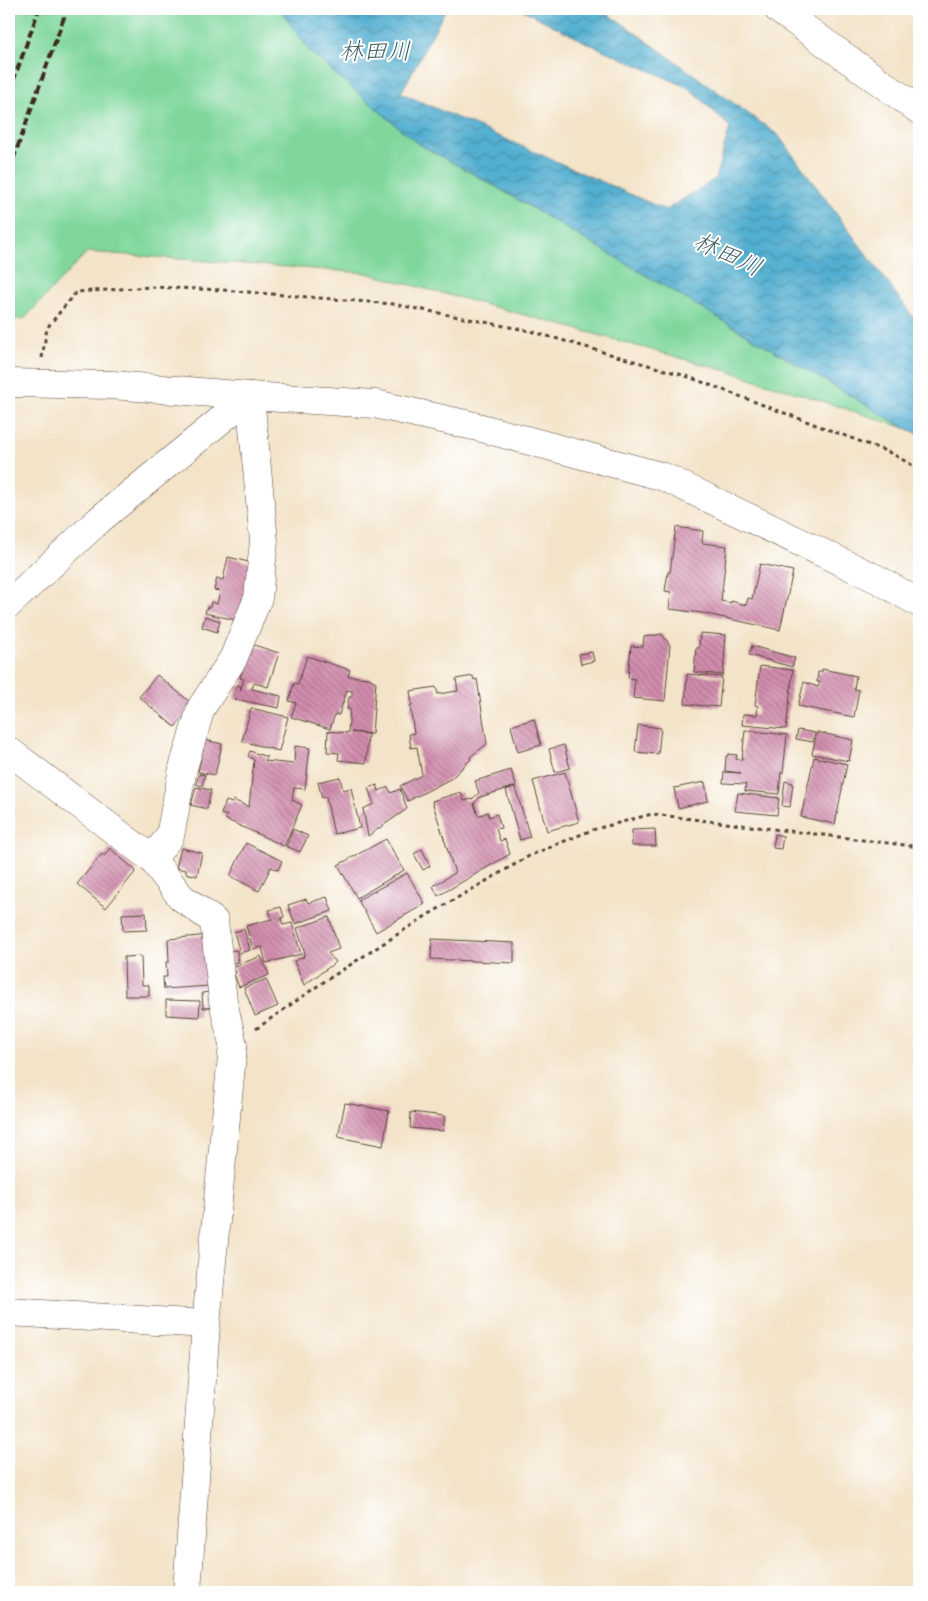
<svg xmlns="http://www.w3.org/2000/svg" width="928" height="1601" viewBox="0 0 928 1601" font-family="'Indie Flower','Klee One',sans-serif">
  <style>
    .grass { fill: #7fd79c; stroke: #5d805d }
    .water { fill: url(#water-waves); stroke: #466c77 }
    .building { fill: url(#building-back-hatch) }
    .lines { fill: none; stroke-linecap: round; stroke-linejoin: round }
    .street-casing { stroke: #574638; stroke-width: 29 }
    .secondary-casing { stroke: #574638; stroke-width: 29 }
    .path { stroke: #574638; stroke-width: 3; stroke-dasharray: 4 4; stroke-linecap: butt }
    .street { stroke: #fff; stroke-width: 28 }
    .secondary { stroke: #fff; stroke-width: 28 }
    .rail { stroke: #3b2a1e; stroke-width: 4; stroke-dasharray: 8 4; stroke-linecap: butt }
    .labels { text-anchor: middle; stroke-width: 4; stroke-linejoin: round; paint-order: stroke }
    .water-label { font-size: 24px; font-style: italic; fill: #445f65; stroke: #fff }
  </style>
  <defs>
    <pattern id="water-waves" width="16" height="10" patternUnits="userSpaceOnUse" patternTransform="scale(1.25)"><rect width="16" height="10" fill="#52afd0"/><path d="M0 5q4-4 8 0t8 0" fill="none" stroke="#458fa8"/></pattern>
    <pattern id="building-back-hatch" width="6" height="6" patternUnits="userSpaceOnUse" patternTransform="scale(1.25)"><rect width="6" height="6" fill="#d18dad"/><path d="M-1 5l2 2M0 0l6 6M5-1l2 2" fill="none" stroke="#ab738c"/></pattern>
  </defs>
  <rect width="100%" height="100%" fill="#fff"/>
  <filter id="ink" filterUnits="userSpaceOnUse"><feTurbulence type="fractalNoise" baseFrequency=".02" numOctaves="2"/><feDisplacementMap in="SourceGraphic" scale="10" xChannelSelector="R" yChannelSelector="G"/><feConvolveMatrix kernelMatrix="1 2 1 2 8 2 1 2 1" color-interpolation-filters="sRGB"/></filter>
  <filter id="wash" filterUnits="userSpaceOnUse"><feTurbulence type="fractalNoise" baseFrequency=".0096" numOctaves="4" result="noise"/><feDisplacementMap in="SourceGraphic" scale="20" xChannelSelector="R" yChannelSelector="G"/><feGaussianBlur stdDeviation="1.12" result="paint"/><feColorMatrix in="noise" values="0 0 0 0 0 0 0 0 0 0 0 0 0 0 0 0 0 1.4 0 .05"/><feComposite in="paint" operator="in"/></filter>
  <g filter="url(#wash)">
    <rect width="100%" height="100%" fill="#f3e3c8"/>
    <!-- grass -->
    <path class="grass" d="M9 9H280L311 53 417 143 493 185 905 428 738 374 562 325 366 273 87 252 24 319H9Z"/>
    <!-- water -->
    <path class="water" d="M280 9H446L401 93 666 210 715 179 730 127 689 88 587 43 521 9H599L619 21 778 135 919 325V434L905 428 493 185 417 143 311 53Z"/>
    <g id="blocks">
      <!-- building -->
      <path class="building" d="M676 527 703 531 702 543 727 546 721 601 731 603V601L746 605 748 598 752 599 760 564 793 571 780 630 702 613 669 609 671 592 665 591 668 572H670Z
        M228 557 257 564 244 622 205 613 207 607H210L211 602 217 604 220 591 214 590 217 578 223 580Z
        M205 616 220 621 217 632 202 627Z
        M700 633 726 635 723 675 694 672 696 648H699Z
        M662 634 670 645 665 701 633 698 635 679 628 678 631 646 643 647 644 637Z
        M251 644 279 653 268 687 254 683 252 689 281 696 279 708 234 699 237 685 241 686 240 691 244 679 240 678Z
        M752 646 795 658 792 667 749 655Z
        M592 652 594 661 581 664 579 654Z
        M307 656 350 670 348 676 369 678 376 682 372 734 351 732 368 734 366 763 338 760 339 753 327 752 328 731 348 733 350 709H347L349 697H352V691L347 690 339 715 335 714 330 729 291 717 296 703 289 701 294 683 298 684Z
        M760 666 793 670 786 729 742 725 743 714 757 715 758 706 755 705Z
        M822 669 856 676 854 689 859 690 854 717 798 706 804 682 818 687 820 682H817L818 672H822Z
        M687 674 722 677 719 707 685 704Z
        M157 675 194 705 175 727 139 697Z
        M473 676 474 680 477 679 487 744 470 757 471 759 452 778 408 801 400 786 422 775 417 747 411 748 409 734 414 733 410 706 412 705 410 691 436 687 438 694 458 691 456 679Z
        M251 708 288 717 279 751 242 741Z
        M534 719 541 745 518 752 511 726Z
        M638 725 661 728 658 754 635 752Z
        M745 730 787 735 783 773 781 772 779 794 745 791 746 784 723 783 724 772 741 773 725 771 726 756H728V754L737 755 736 759 742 760Z
        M798 730 815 733 813 742 796 739Z
        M817 732 853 740 849 761 812 754Z
        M205 740 222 744 215 775 198 772Z
        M564 745 570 768 555 772 549 749Z
        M295 746 310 748 305 789 294 788 292 800 302 805 284 846 225 819 227 816 221 814 226 801 232 803 233 800 249 807 254 760 248 756 250 751 267 757 265 761 294 764Z
        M814 757 847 764 835 824 801 817Z
        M511 770 516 786 480 797 474 803 478 816 488 812 489 817 497 814 501 828 496 829 500 841 505 839 510 854 438 896 433 886 455 873 432 801 461 792 464 801 472 799 479 793 475 781Z
        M565 772 579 822 547 831 533 781Z
        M199 774 205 775 202 786 196 784Z
        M340 777 343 790 351 788 360 828 334 834 326 797 322 798 318 782Z
        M785 781 793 783 790 807 782 806Z
        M705 782 708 801 678 808 674 788Z
        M377 785 379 791 388 787 391 793 400 789 407 809 368 836 363 809 374 804 368 788Z
        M196 787 211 790 207 809 191 805Z
        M515 787 530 837 520 840 506 790Z
        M738 793 779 798 777 815 735 811Z
        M293 829 308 836 300 852 286 846Z
        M655 829 656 846H632V830Z
        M775 834 783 836 781 849 773 848Z
        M386 839 404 870 357 898 338 865Z
        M246 843 282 861 278 870 271 867 259 891 230 876Z
        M110 848 136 871 106 908 77 884 102 854 104 856Z
        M181 848 202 853 197 876 186 873V870L176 868Z
        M422 849 430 866 423 870 414 854Z
        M407 873 425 904 376 932 358 900Z
        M327 897 332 911 295 924 288 905 306 899 308 903Z
        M281 907 284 917 281 918 283 925 292 923 301 954 266 963 262 947 253 949 246 926 272 919 269 910Z
        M146 913 147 930 123 931 122 914Z
        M329 917 339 949 328 953 336 962 304 985 294 961 304 957 303 955 305 954 297 928Z
        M244 929 250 950 240 953 234 932Z
        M209 935V986L164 989 163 977H167L166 962H169L168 939Z
        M432 939 514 943V963L431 959Z
        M237 950 239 962 233 963 230 951Z
        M141 956 142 985H149V996H125L124 957Z
        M261 956 269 975 239 987 234 974 236 973 233 967Z
        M266 979 278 1006 255 1016 244 988Z
        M216 991 218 1007 203 1008 202 993Z
        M166 1000 200 1001 199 1017 166 1015Z
        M345 1103 389 1111 383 1146 338 1137Z
        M411 1112 445 1116 443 1131 410 1128Z"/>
    </g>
  </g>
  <g filter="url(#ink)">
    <use href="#blocks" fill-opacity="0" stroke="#574638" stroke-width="1"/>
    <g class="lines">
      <!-- street casing -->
      <g class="street-casing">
        <path id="street" d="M778 9 919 110
          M9 383 112 385 250 396 264 541 258 598 233 659 201 708 183 768 170 836 152 859
          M9 751 152 859 181 897 214 921 223 1001 233 1045 206 1324 187 1592
          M9 1312 206 1324"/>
      </g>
      <!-- secondary casing -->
      <g class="secondary-casing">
        <path id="secondary" d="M9 604 99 520 250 396 375 404 474 426 664 477 879 580 919 603"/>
      </g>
      <!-- path -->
      <path class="path" d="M42 358 47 328 76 292 151 287 223 290 393 304 530 331 686 376 891 453 919 469
        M256 1029 319 985 426 916 531 855 592 830 652 814 912 846 919 844"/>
      <!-- street -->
      <use href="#street" class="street"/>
      <!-- secondary -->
      <use href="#secondary" class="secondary"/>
      <!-- rail -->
      <path class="rail" d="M9 93 39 9
        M9 171 67 9"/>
    </g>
  </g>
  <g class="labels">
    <!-- water labels -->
    <g class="water-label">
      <text x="375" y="59">林田川</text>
      <text transform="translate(728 254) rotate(25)" y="8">林田川</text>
    </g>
  </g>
  <!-- margin -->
  <rect width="928" height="1601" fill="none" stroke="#fff" stroke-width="30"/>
</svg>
